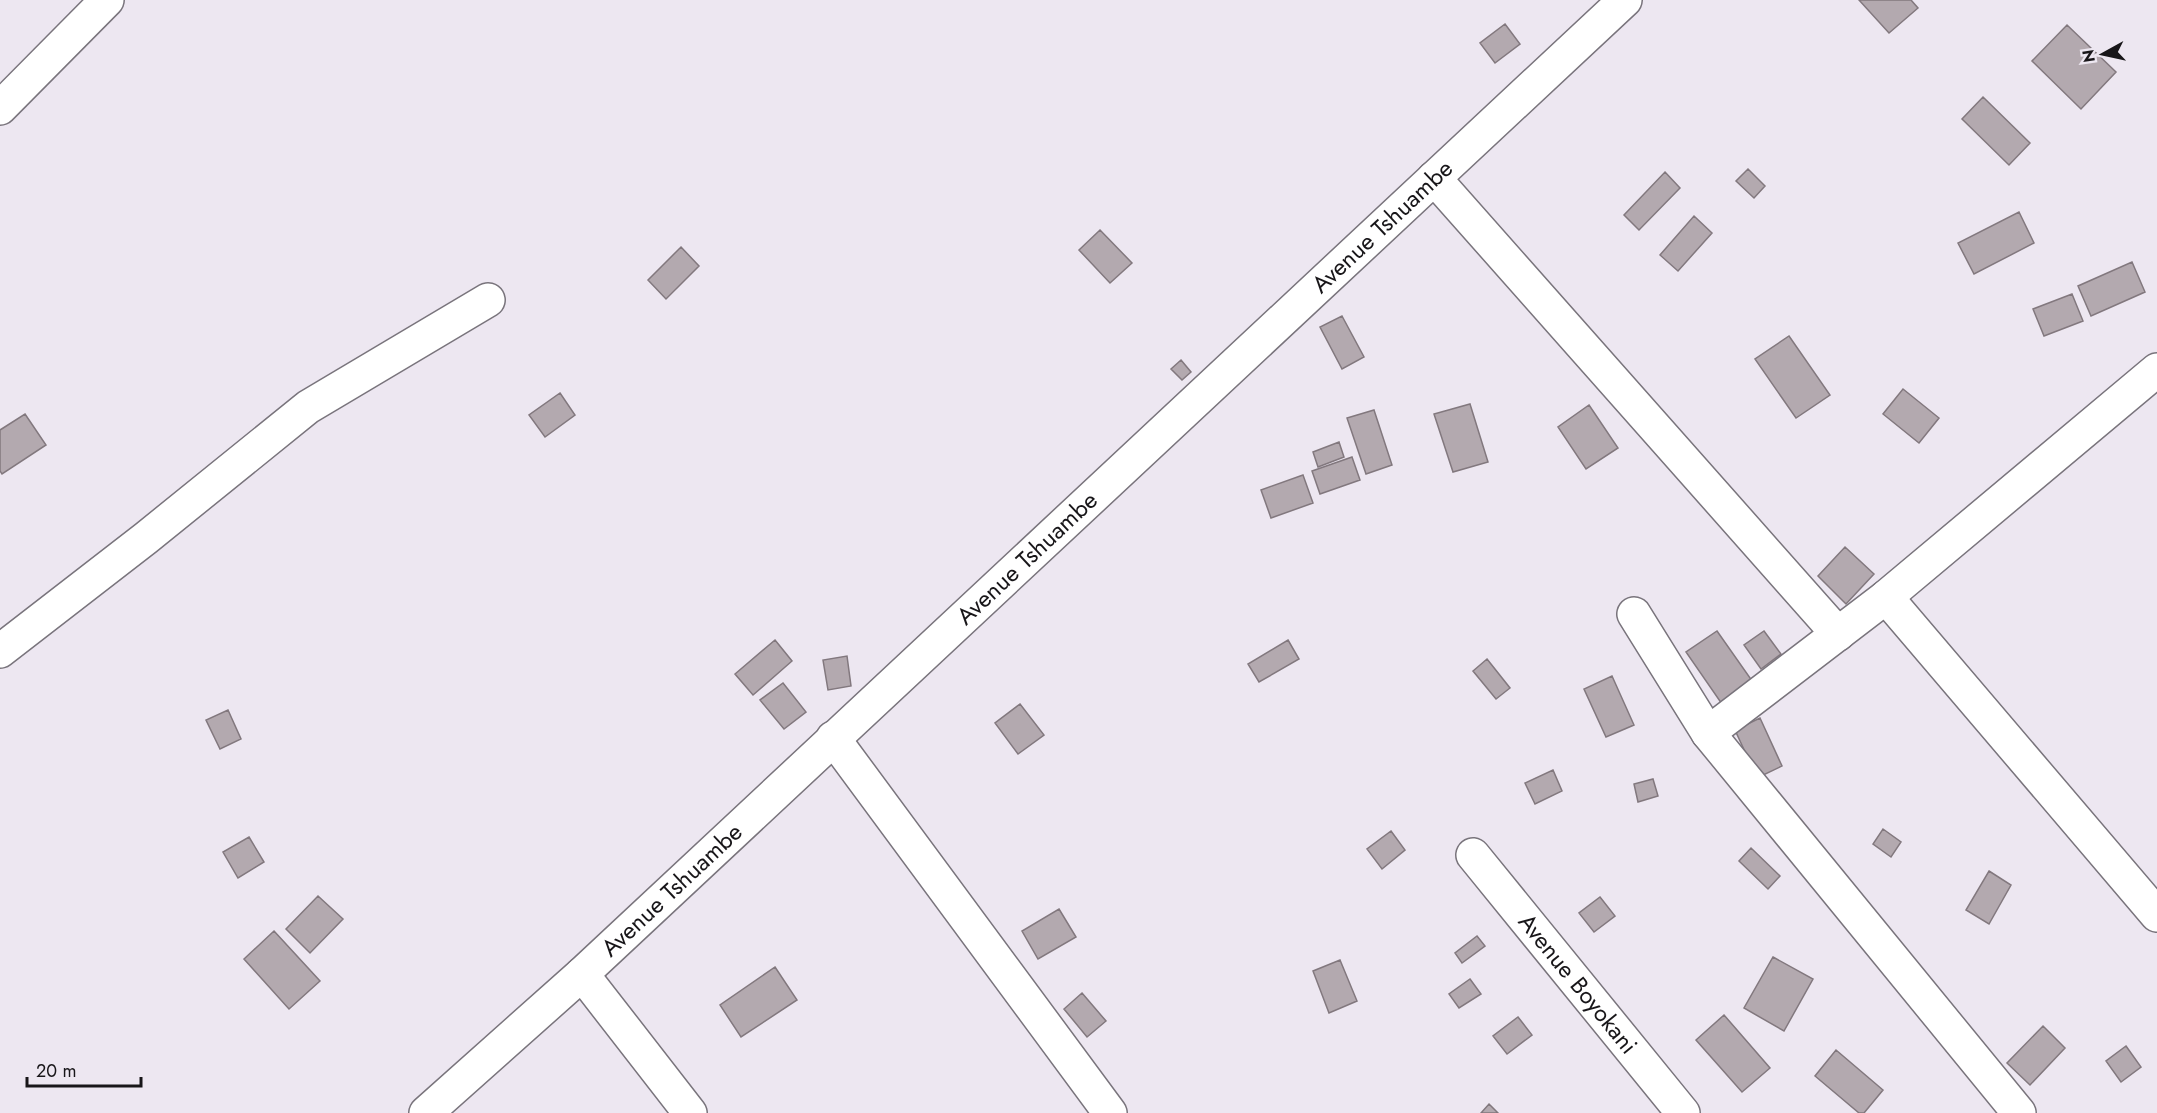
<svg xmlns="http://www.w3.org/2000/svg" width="2157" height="1113" viewBox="0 0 2157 1113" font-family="Jost,sans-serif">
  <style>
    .building { fill: #b3a9af; stroke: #82787e; stroke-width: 1.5 }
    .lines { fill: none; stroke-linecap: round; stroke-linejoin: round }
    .minor-casing { stroke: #79747c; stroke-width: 36 }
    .minor { stroke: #fff; stroke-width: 33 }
    .labels { text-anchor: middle; stroke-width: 4.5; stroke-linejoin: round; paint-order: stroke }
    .street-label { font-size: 24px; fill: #181619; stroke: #ede7f1 }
  </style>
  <rect width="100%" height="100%" fill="#ede7f1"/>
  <!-- building -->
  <path class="building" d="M1859 0H1911L1918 8 1889 33Z
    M1505 24 1520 44 1495 63 1480 43Z
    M2067 25 2116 72 2081 109 2032 61Z
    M1983 97 2030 143 2009 165 1962 119Z
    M1748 169 1765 186 1754 198 1736 181Z
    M1665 172 1680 188 1639 230 1624 215Z
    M2019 212 2034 243 1974 274 1958 243Z
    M1694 216 1712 233 1678 271 1660 255Z
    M1100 230 1132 263 1110 283 1079 250Z
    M681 247 699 266 666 299 648 280Z
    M2132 262 2145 292 2091 316 2078 286Z
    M2072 294 2083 321 2044 336 2033 309Z
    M1342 316 1364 357 1342 369 1320 327Z
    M1789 336 1830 395 1796 418 1755 359Z
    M1181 360 1191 372 1182 380 1171 369Z
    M1903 389 1939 418 1919 443 1883 414Z
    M560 393 575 415 545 437 529 415Z
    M1470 404 1488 462 1453 472 1434 414Z
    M1589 405 1618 448 1586 469 1558 427Z
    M1374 410 1392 465 1366 474 1347 418Z
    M25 414 46 445 2 474 0 471V430Z
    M1339 442 1344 457 1318 467 1313 452Z
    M1352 457 1360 480 1320 494 1312 471Z
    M1303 475 1313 503 1271 518 1261 490Z
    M1845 547 1874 574 1846 604 1818 576Z
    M1717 631 1755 685 1724 707 1686 652Z
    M1764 631 1781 654 1761 669 1744 645Z
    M775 640 792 661 753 695 735 674Z
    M1288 640 1299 659 1259 682 1248 664Z
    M847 656 851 686 828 690 823 660Z
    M1487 659 1510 688 1496 699 1473 671Z
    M1612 676 1634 725 1606 737 1584 689Z
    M783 683 806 712 784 729 760 700Z
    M1020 704 1044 735 1018 754 995 723Z
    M228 710 241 739 220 749 206 720Z
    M1760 718 1782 766 1757 778 1735 730Z
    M1553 770 1562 791 1535 804 1525 783Z
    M1653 779 1658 796 1638 802 1634 784Z
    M1883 829 1901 842 1891 857 1873 844Z
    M1391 831 1405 850 1382 869 1367 849Z
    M249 837 264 862 238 878 223 852Z
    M1751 848 1780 876 1768 889 1739 861Z
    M1989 871 2011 885 1989 924 1966 910Z
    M318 896 343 919 310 953 286 929Z
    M1600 897 1615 916 1594 932 1579 913Z
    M1059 909 1076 937 1038 959 1022 931Z
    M274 931 320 981 289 1009 244 959Z
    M1477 936 1485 946 1462 963 1455 953Z
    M1773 957 1813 979 1784 1031 1744 1008Z
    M1340 960 1357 1001 1329 1013 1313 971Z
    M775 967 797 1000 741 1037 720 1005Z
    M1470 979 1481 994 1459 1008 1449 994Z
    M1082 993 1106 1021 1087 1037 1064 1009Z
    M1724 1015 1770 1068 1742 1092 1696 1040Z
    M1518 1017 1532 1035 1507 1054 1493 1036Z
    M2043 1026 2065 1048 2030 1085 2007 1063Z
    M2126 1046 2141 1067 2121 1082 2106 1061Z
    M1836 1050 1883 1090 1864 1113H1859L1815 1076Z
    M1489 1104 1498 1113H1481Z"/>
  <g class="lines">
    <!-- minor casing -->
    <g class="minor-casing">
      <g id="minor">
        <path d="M0 108 107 0"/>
        <path d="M1434 178 1838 634"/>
        <path d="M1886 597 2157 915"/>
        <path d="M1634 614 1708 733 2019 1113"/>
        <path d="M0 651 146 538 308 407 488 300"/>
        <path d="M1708 733 1886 597 2157 370"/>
        <path d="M833 738 1110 1113"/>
        <path id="s1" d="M1473 855 1683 1113"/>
        <path d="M582 974 690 1113"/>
        <path id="s2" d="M426 1113 582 974 1625 0"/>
      </g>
    </g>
    <!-- minor -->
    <use href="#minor" class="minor"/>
  </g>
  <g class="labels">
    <!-- street labels -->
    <g class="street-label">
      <text dy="8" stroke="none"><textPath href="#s2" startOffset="1304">Avenue Tshuambe</textPath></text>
      <text dy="8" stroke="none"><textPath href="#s2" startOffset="818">Avenue Tshuambe</textPath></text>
      <text dy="8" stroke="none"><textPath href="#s2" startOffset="332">Avenue Tshuambe</textPath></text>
      <text dy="8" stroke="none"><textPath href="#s1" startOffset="166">Avenue Boyokani</textPath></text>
    </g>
  </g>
  <!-- north arrow -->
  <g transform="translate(2103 54) rotate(262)" stroke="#ede7f1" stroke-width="4.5" paint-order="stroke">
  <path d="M0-4.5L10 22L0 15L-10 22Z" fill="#181619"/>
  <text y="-9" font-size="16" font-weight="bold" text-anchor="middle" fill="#181619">N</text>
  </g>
  <!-- scale -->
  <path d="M27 1077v9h114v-9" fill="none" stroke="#181619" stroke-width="3"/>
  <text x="36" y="1077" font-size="18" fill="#181619" stroke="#ede7f1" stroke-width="4.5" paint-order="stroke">20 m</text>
</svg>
